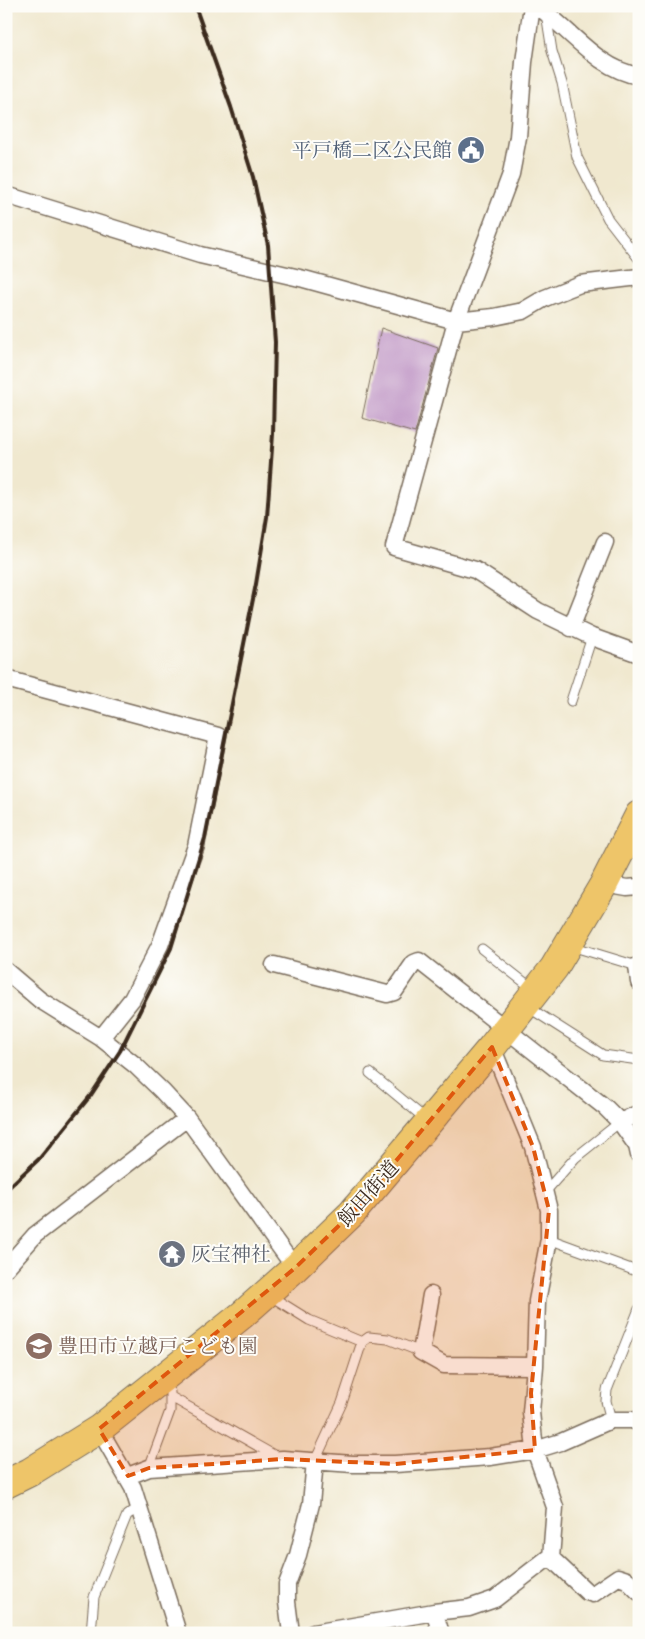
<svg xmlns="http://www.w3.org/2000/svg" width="645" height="1639" viewBox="0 0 645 1639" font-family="Vollkorn,'Noto Serif JP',serif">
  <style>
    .building { fill: #c199c7 }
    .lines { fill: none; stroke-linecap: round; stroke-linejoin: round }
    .lane-casing { stroke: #7a6c5c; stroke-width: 11 }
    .street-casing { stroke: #7a6c5c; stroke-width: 19 }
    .highway-casing { stroke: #7a6c5c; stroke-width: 30 }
    .lane { stroke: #fff; stroke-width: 9 }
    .street { stroke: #fff; stroke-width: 16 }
    .highway { stroke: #eec569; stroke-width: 28 }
    .rail { stroke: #3b2a1e; stroke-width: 4 }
    .marked { fill: #df570d; fill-opacity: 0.2; stroke: #df570d; stroke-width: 4; stroke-dasharray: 10 6; stroke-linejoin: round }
    .labels { text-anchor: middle; stroke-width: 4; stroke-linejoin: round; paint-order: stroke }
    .service-label { font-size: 20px; fill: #4e5e75; stroke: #fdfcf7; text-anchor: end }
    .street-label { font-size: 20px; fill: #3b2a1e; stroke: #fdfcf7 }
    .worship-label { font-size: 20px; fill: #5b616d; stroke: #fdfcf7; text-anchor: start }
    .education-label { font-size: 20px; fill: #785e54; stroke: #fdfcf7; text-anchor: start }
  </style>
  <rect width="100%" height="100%" fill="#fdfcf7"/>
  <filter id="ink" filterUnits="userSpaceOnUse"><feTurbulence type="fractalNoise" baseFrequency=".02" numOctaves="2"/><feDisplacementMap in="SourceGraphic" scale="10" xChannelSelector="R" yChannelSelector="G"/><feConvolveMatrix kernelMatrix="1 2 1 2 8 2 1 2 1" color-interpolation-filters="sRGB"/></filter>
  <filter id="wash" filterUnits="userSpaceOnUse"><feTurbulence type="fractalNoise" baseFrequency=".0096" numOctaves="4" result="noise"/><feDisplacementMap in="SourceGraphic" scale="20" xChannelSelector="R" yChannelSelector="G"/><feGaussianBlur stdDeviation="1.12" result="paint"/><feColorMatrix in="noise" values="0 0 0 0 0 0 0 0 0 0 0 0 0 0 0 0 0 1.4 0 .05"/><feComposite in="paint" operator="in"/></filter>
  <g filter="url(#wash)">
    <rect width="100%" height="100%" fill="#f0e8cf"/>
    <g id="blocks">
      <!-- building -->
      <path class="building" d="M381 328 438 348 415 433 362 418Z"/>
    </g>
  </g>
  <g filter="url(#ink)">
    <use href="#blocks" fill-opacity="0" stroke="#7a6c5c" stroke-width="1"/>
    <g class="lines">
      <!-- lane casing -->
      <g class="lane-casing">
        <path id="lane" d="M546 13 552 51 562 83 577 157 608 219 639 259
          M571 701 592 637
          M571 946 637 966
          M482 949 533 989
          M528 1007 603 1055 639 1060
          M370 1073 428 1121
          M545 1192 575 1158 620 1122
          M549 1239 639 1272
          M269 1295 309 1320 362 1342
          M171 1397 279 1458
          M611 1420 606 1401 607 1390 639 1309
          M315 1461 342 1403 362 1342 369 1337 388 1339 421 1352
          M149 1468 170 1411V1392
          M91 1633 94 1597 127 1515 140 1507"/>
      </g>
      <!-- street casing -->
      <g class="street-casing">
        <path id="street" d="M532 6 524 62 518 137 511 174 456 321 394 547 475 570 538 611 592 637 639 654
          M537 6C570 29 597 69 639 76
          M6 195 200 255 304 279 456 321 494 317 523 311 545 298 580 284 639 277
          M571 628 605 542
          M6 679 218 736 196 846 160 945 132 999 101 1038
          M604 884 627 888 639 887
          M274 965 387 994 394 992 414 963 419 961 606 1108 620 1122 639 1113
          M639 965 637 966 639 982
          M6 971 40 1000 101 1038 135 1065 162 1091 187 1118 295 1268
          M492 1047 533 1147 549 1210V1239L537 1301 535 1366 531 1412 535 1450 555 1507 551 1558 587 1592 593 1594 618 1577 627 1580 639 1592
          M620 1122 637 1146 639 1155
          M6 1268 35 1235 187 1118
          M431 1295 421 1352 444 1365 535 1366
          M99 1429 133 1488 178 1633
          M128 1476 149 1468 283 1459 353 1464H395L490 1457 535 1450 561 1442 611 1420H632L639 1423
          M434 1612 441 1633
          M291 1633 287 1602V1584L298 1555 311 1504 315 1461
          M313 1633 434 1612 469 1608 495 1599 548 1558H551"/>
      </g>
      <!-- highway casing -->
      <g class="highway-casing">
        <path id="highway" d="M6 1484 30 1472 99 1429 242 1315 295 1268 352 1213 492 1047 554 968 604 884 639 815"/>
      </g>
      <!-- lane -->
      <use href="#lane" class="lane"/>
      <!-- street -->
      <use href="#street" class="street"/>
      <!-- highway -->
      <use href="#highway" class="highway"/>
      <!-- rail -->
      <path class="rail" d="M6 1190 40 1158 91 1095 120 1051 171 948 205 838 256 584 267 517 273 434 275 342 268 245 253 177 231 107 195 6"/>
    </g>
  </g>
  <!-- marked area -->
  <path class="marked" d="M492 1047 533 1147 549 1210 531 1393 535 1450 395 1464 283 1459 228 1463 149 1468 128 1476 99 1429 295 1268 352 1213Z"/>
  <!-- icons -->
  <defs>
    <g id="civic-disc" transform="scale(1.4375)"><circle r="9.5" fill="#5c6f8a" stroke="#fdfcf7"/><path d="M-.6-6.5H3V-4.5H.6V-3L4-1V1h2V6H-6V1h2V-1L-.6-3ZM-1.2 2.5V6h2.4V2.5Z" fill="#fff"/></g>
    <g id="temple-disc" transform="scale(1.4375)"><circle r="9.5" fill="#6b7280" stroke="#fdfcf7"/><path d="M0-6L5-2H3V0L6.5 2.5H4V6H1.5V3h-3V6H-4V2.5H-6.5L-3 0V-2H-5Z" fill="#fff"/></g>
    <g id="school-disc" transform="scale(1.4375)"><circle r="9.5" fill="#8d6e63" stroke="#fdfcf7"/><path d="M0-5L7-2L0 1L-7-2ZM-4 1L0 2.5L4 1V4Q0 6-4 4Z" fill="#fff"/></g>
  </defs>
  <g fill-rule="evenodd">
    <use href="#civic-disc" x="471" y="150"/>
    <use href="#temple-disc" x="172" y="1254"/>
    <use href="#school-disc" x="39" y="1346"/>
  </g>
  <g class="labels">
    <!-- service labels -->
    <g class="service-label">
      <text x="452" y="157">平戸橋二区公民館</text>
    </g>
    <!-- street labels -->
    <g class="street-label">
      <text transform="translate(368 1193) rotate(-48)" y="7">飯田街道</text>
    </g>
    <!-- worship labels -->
    <g class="worship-label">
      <text x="191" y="1261">灰宝神社</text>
    </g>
    <!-- education labels -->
    <g class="education-label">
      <text x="58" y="1353">豊田市立越戸こども園</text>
    </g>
  </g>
  <!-- margin -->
  <rect width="645" height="1639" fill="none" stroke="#fdfcf7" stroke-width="25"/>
</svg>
